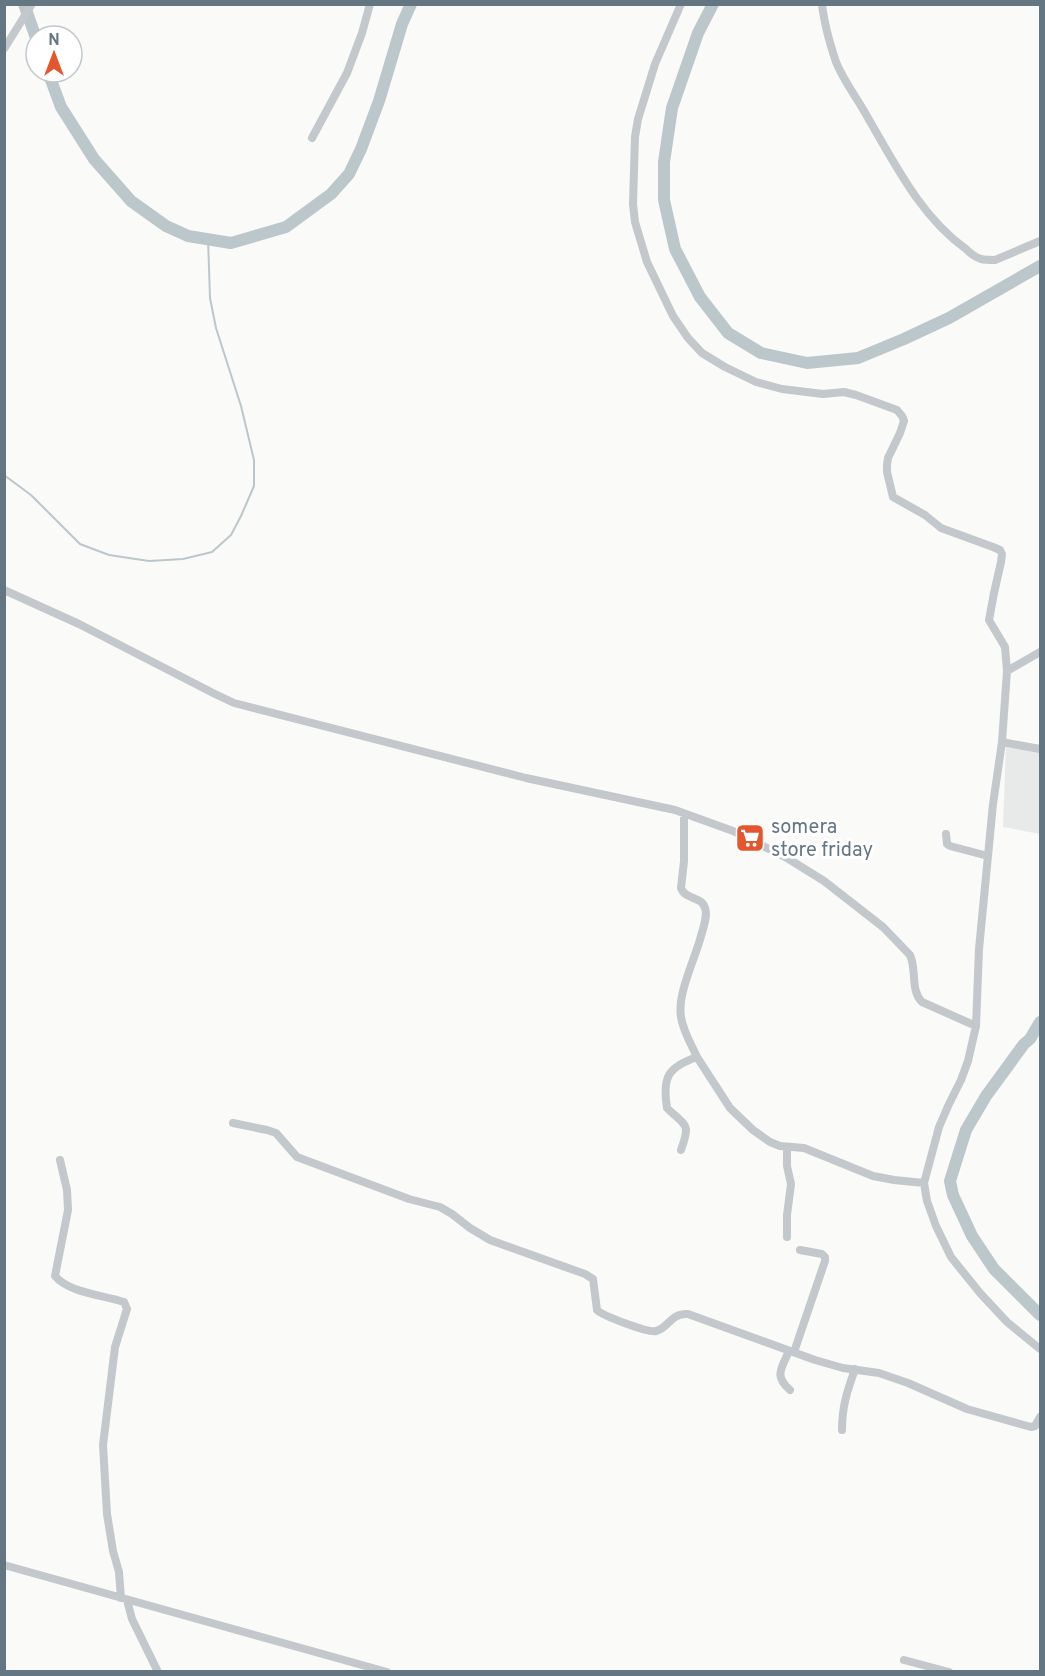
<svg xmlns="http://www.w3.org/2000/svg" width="1045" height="1676" viewBox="0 0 1045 1676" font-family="Overpass,sans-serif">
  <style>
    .built { fill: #e8e9e9 }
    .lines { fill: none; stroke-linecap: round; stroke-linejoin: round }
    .stream { stroke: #bbc7cb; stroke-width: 2 }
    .river { stroke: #bbc7cb; stroke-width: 12 }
    .minor { stroke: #c3c8cc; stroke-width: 8 }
    .labels { text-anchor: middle; stroke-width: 6; stroke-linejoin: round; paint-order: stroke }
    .poi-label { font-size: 20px; fill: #657683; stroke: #fff; text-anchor: start }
  </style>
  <rect width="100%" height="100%" fill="#fafaf8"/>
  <!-- built -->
  <path class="built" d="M1006 744 1040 750V834L1003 827Z"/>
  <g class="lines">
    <!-- stream -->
    <path class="stream" d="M4 475 31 495 80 544 109 555 149 561 183 559 212 552 231 535 241 516 254 486V460L241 406 216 328 210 298 208 238"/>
    <!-- river -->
    <path class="river" d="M24 4 36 38
      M713 4 698 33 672 108 664 162V200L675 249 700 297 728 333 761 353 807 363 858 358 904 339 949 318 1040 266
      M48 72 61 107 94 159 131 201 166 226 188 236 231 243 286 227 331 194 349 174 361 149 379 101 402 24 411 4
      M1040 1022 1030 1039 1024 1044 986 1096 966 1130 950 1181 953 1195 972 1236 994 1269 1040 1315"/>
    <!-- minor -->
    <path class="minor" d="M681 4 655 64 638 119 635 137 633 204 635 222 647 262 673 316 688 338 702 353 725 367 756 382 782 389 823 394 844 392 856 395 897 410 902 416 904 421 900 433 888 458 887 465V472L893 497 925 515 941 528 993 547 1000 550 1002 554 1001 562 994 593 989 620 1005 647 1007 671 1002 742 993 804 979 949 976 1026 968 1061 961 1080 949 1104 939 1127 924 1183 927 1201 936 1226 951 1257 980 1293 1007 1322 1040 1349
      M822 4C824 23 830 44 836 62 844 82 858 99 868 118 895 164 921 217 966 249 970 253 975 257 981 259 985 260 990 260 995 260L1040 241
      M4 49 32 4
      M312 138 347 73 362 33 370 4
      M4 590 79 624 215 694 234 703 526 778 675 810 733 831 787 858 824 881 883 927 910 955C917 970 910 990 922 1002L976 1026
      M1007 671 1040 652
      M1002 742 1040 749
      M684 814V861L681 888C685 900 702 896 705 908 708 916 703 928 701 936 695 959 677 994 681 1017 683 1031 691 1044 697 1057
      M946 834 947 844 950 846 988 856
      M233 1123 267 1130 276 1133 297 1157 409 1199 440 1207 452 1214 470 1228 490 1240 585 1274 593 1279 597 1310C603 1316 648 1333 656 1331 669 1328 670 1313 688 1314L815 1360 843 1368 879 1373 908 1383 967 1409 1031 1427 1035 1426 1040 1417
      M787 1147V1166L791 1184 787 1215V1237
      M681 1150C691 1122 686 1127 667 1108 662 1077 668 1067 697 1057L730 1108 753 1130 770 1142 780 1146 804 1148 873 1176 894 1180 924 1183
      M60 1160 67 1190 68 1210 55 1276C69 1293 104 1295 124 1302L127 1309 115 1347 103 1445 107 1514 113 1551 119 1572 121 1598
      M789 1351C781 1369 774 1376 790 1390
      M794 1352 825 1261V1257L822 1254 800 1250
      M842 1430C842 1406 847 1392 855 1369
      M4 1565 387 1672
      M127 1600 132 1619 158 1672
      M904 1660 949 1672"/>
  </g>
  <!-- icons -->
  <defs>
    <g id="supermarket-square" transform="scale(1.5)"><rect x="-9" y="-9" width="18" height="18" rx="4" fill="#e4572e" stroke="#fff"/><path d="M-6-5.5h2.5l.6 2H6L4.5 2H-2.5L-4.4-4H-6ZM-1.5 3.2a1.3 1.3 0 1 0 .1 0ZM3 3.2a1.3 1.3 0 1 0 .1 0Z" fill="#fff"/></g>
  </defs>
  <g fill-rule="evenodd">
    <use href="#supermarket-square" x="750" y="838"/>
  </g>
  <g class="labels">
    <!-- poi labels -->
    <g class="poi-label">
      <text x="771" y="833">somera<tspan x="771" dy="23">store friday</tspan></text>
    </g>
  </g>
  <!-- border -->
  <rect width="1045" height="1676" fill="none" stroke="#657683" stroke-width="12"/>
  <!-- north arrow -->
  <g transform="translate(54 54)"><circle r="28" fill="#ffffff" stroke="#c1c8cd" stroke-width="1.5"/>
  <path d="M0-4.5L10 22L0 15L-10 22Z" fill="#e4572e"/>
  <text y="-9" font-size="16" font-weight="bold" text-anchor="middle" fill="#657683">N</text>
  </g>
</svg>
